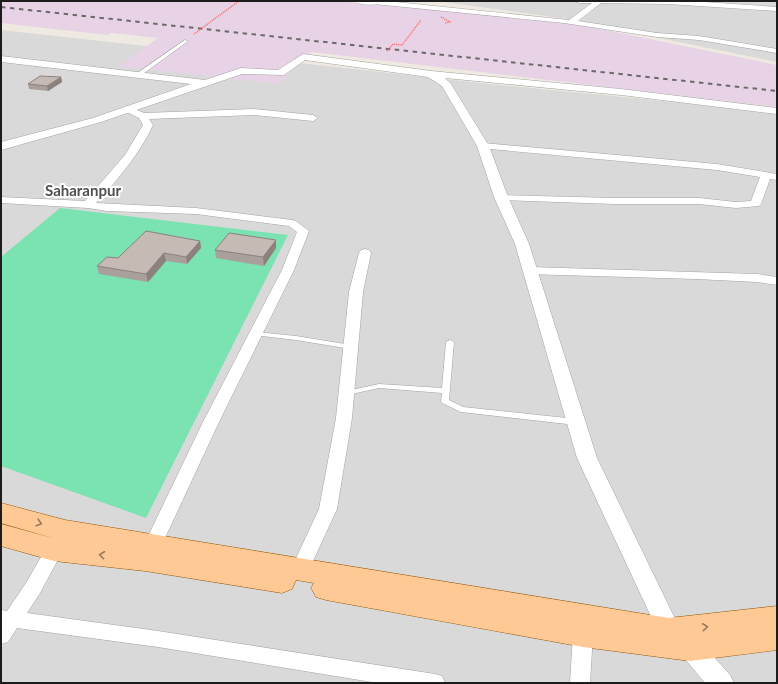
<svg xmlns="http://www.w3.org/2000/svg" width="778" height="684" viewBox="0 0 778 684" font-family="Lato,sans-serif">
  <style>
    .residential { fill: #dad9d9 }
    .industrial { fill: #e8d3e6 }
    .pitch { fill: #7be2b2 }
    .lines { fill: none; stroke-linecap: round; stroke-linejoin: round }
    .service-casing { stroke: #a3a3a3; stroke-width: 1 }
    .minor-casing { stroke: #a3a3a3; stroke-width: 1 }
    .tertiary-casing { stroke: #a3a3a3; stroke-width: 1 }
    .primary-casing { stroke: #955700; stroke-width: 1 }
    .path { stroke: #ff6562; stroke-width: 1.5; stroke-dasharray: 1 1; stroke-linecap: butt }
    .service { fill: #fff; fill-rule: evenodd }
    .minor { fill: #fff; fill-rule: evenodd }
    .tertiary { fill: #fff; fill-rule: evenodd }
    .primary { fill: #ffc996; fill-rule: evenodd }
    .rail { stroke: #6a6a6a; stroke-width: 2; stroke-dasharray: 4.5 4.5; stroke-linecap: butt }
    .path-bridge { stroke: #ff6562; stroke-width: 1.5; stroke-dasharray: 1 1; stroke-linecap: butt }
    .wall { fill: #aaa09b }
    .shaded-wall { fill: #8b827e }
    .building { fill: #c6bab4; stroke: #8b827e }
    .oneway { stroke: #997b5f }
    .labels { text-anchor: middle; stroke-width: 4; stroke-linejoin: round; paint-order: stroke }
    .far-town-label { font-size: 15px; font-weight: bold; fill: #4f4f4f; stroke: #fff }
  </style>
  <rect width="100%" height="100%" fill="#eee9e1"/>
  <!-- residential -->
  <path class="residential" d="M437 1H777V62L560 18Z
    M1 30 489 84 777 112V683H1Z"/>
  <!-- industrial -->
  <path class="industrial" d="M1 1H329L395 5 581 25 777 65V107L311 52 279 84 119 66 158 38 111 33 108 35 1 23Z"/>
  <!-- pitch -->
  <path class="pitch" d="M60 208 288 235 146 518 1 466V257Z"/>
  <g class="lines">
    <!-- service casing -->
    <g class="service-casing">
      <path id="service" d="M185 40 188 41 140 76H136V74Z
        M256 332 296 336 351 345 355 347 351 349 296 340 254 335 253 334 254 333Z
        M450 340 454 342 449 400 463 407 576 419 579 420 580 422 579 424 576 425 461 412 442 403 441 401 442 393 379 388 347 395 343 393 347 391 379 384 442 388 446 342Z"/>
    </g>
    <!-- minor casing -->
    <g class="minor-casing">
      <path id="minor" d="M371 1H386L569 20 592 3H579L575 1H690L777 7V11L668 4 601 3 578 21 657 33 699 36 777 49V53L699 40 657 37 564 23 374 4H371Z
        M128 106 144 113 254 109 313 115 318 118 313 121 254 115 149 119 153 125C139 155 118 179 96 203L196 208 292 220 296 221 309 231 294 270 219 422 158 553 155 558 149 560 143 558 140 553 203 422 282 270 297 232 289 226 196 214 107 211 88 208 1 203V197L85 201 125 155 143 125 139 118 125 111 123 109 125 107Z
        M483 143 717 164 777 174V180L770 179 761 204 759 206 736 208 699 204H614L501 200 497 199 495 197 497 195 614 198H699L736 202 751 201 760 177 717 170 479 148 478 146Z
        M365 249 369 250 371 253 363 292 352 418 337 509 307 574 300 576 293 574 291 569 319 509 336 418 349 292 359 253 361 250Z
        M530 267 757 274 777 277V285L757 282 696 279 526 274 524 271 526 268Z
        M58 536 64 538 67 543 40 593 27 613 158 631 435 674 442 676 445 683H378L158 647 17 628 8 642 1 644V610L7 611 26 583 52 538Z
        M583 626 590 628 593 634 590 683H570L573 634 576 628Z"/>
    </g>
    <!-- tertiary casing -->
    <g class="tertiary-casing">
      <path id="tertiary" d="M354 1H386C381 6 359 6 354 1Z
        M303 54 431 71 621 89 777 108V114L621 95 445 78 451 84 489 146 508 197 529 244 597 458 681 631 677 638 669 641 661 638 577 458 515 244 494 197 477 146 442 86 428 77 305 60 284 75 242 74 101 122 1 150V142L93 118 191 84 1 62V56L205 80 241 68 278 70Z
        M690 637 699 640 730 675 734 683H705L681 654 678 647 681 640Z"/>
    </g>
    <!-- primary casing -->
    <g class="primary-casing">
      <path id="primary" d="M1 503 65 520 669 618 777 606V650L690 661 583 647 326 600 316 597 311 588 314 583 296 580 292 589 282 593 145 571 54 561 1 546V524L56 539 1 523Z"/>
    </g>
    <!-- path -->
    <path class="path" d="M441 17 450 22 445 23"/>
    <!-- service -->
    <use href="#service" class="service"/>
    <!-- minor -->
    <use href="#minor" class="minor"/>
    <!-- tertiary -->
    <use href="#tertiary" class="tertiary"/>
    <!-- primary -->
    <use href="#primary" class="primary"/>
    <!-- rail -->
    <path class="rail" d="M1 7 777 91"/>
    <!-- path-bridge -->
    <path class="path-bridge" d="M194 34 239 1
      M387 51 393 44 402 45 421 20"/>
  </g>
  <!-- wall -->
  <path class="wall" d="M61 77 62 82 48 91 29 89 28 84Z
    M276 240V248L264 266 216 258 215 250Z
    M200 241 201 248 187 264 166 261 148 282 99 274 97 266Z"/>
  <!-- shaded-wall -->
  <path class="shaded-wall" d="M61 77 62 82 48 91 47 86Z
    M276 240V248L264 266 263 257Z
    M200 241 201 248 187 264 186 257Z
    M164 253 166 261 148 282 146 274Z"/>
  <!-- building -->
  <path class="building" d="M40 76 61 77 47 86 28 84Z
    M146 231 200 241 186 257 164 253 146 274 97 266 107 257 118 258Z
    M229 233 276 240 263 257 215 250Z"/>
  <!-- one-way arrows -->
  <defs><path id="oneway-chevron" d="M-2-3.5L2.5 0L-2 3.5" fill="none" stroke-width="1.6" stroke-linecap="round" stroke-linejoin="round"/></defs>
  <g class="oneway">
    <use href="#oneway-chevron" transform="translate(39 523) rotate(16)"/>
    <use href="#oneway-chevron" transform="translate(102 555) rotate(-173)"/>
    <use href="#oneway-chevron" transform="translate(705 627) rotate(-6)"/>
  </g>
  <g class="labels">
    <!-- far-town labels -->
    <g class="far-town-label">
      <text x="83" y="196">Saharanpur</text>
    </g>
  </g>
  <!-- border -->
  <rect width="778" height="684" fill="none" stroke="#1c1c1c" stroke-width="4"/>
</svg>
